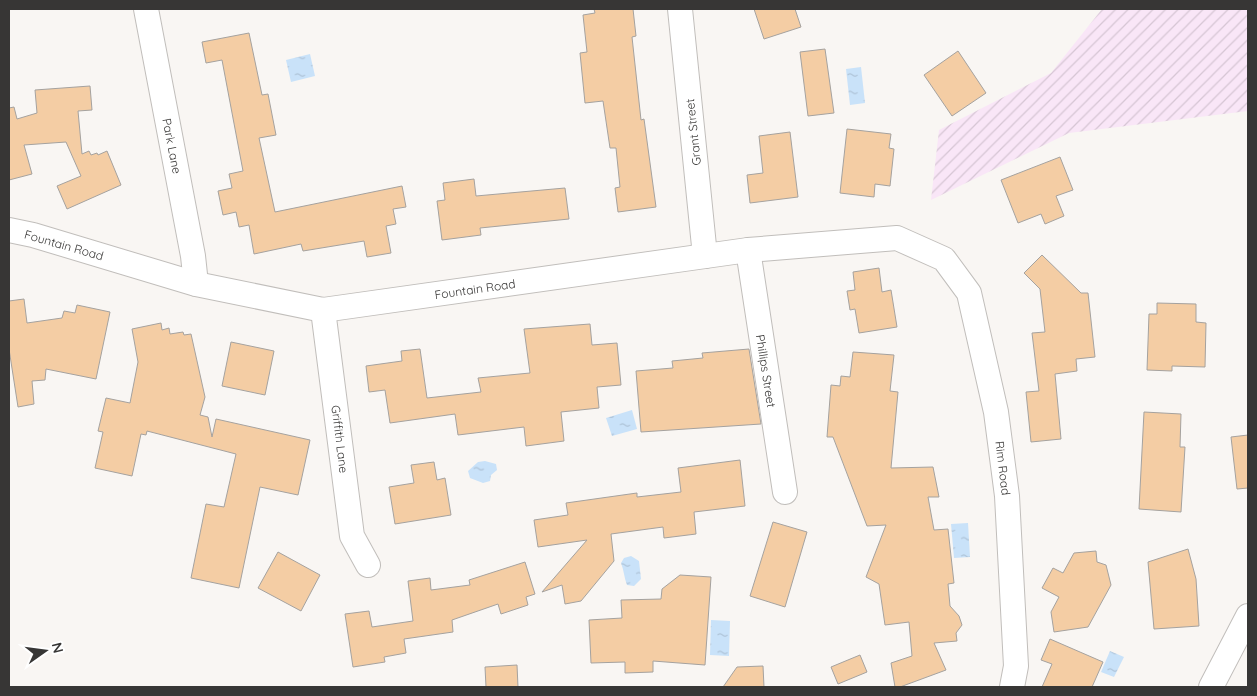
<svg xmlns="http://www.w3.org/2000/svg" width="1257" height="696" font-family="Quicksand,sans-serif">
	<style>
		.industrial { fill: url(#industrial-furrows) }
		.water { fill: url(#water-ripples) }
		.building { fill: #f4cda4; stroke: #a5a29f }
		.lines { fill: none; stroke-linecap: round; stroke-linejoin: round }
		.street-casing { stroke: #c1bebb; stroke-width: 26 }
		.street { stroke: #fff; stroke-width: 24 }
		.labels { text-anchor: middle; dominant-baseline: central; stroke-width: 5; stroke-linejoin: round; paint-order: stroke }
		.street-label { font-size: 12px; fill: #373635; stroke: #fff }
	</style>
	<defs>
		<pattern id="industrial-furrows" width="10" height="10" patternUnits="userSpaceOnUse" patternTransform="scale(1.25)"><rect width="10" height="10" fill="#f9e6f7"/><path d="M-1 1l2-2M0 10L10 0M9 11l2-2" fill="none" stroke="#d6c6d4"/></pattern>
		<pattern id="water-ripples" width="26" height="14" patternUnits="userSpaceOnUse" patternTransform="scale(1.25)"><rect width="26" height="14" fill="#c9e2f9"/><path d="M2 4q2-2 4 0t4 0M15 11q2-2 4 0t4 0" fill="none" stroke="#adc2d6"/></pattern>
	</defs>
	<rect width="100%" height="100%" fill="#f9f6f3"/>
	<polygon class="industrial" points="1102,9 1248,9 1248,111 1069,133 931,200 939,130 1051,73"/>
	<g class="water">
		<polygon points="310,54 315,76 291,82 286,60"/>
		<polygon points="861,67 865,103 850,105 846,69"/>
		<polygon points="632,410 637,429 612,436 606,418"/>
		<polygon points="485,461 496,464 497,470 491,475 490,481 483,483 470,478 468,471 478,462"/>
		<polygon points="968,523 970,557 954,558 951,524"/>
		<path d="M631 556 639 561 641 579 634 586 627 585C624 578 624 570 621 563L624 558Z"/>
		<polygon points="711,620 730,621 729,656 710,655"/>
		<polygon points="1110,651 1124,657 1114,677 1101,672"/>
	</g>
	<g class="building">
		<polygon points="594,9 633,9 636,36 632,37 641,120 644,119 656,207 618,212 615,188 620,187 616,148 610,148 603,101 585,103 580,53 587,52 583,15 595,13"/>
		<polygon points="754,9 795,9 801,27 764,39"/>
		<polygon points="249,33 262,95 268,94 276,135 259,138 275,212 402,186 406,207 393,209 396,224 386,226 391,253 367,257 364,241 303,251 301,244 254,254 249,225 239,227 236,212 223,215 218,191 232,188 229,174 243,171 222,60 206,63 202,42"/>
		<polygon points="825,49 834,113 808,116 800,52"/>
		<polygon points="958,51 986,93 952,116 924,75"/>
		<polygon points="90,86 92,110 78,111 82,154 89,151 91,155 97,153 98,155 107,151 121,185 67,209 57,186 81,176 66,142 24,145 32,174 9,180 9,108 14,107 17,119 37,113 35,90"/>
		<polygon points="847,129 891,134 889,148 894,149 890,186 875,184 874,197 840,193"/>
		<polygon points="790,132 798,197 750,203 747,175 763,173 759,136"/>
		<polygon points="1060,157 1073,190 1056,196 1064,216 1045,224 1041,214 1018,223 1001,180"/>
		<polygon points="474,179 476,196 565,188 569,219 480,228 481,235 442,240 437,201 445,200 443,183"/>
		<polygon points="1042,255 1081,293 1088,293 1095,357 1076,359 1077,371 1055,374 1061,439 1031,442 1026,392 1039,391 1032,333 1045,332 1040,289 1024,273"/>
		<polygon points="879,268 882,292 891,290 897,327 859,333 855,309 850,310 847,291 855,290 853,272"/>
		<polygon points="24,299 27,323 62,318 64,311 75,313 77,305 110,312 96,379 46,369 45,380 32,381 34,404 18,407 9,349 9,301"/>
		<polygon points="1157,303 1196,304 1196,322 1206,323 1205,367 1172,366 1172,371 1147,370 1149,314 1157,314"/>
		<polygon points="161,323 162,330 169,328 170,334 183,332 184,335 191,334 205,397 200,415 208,417 212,437 216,419 310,440 298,495 260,487 239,588 191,578 206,504 224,507 236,454 147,431 146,435 141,434 132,476 95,468 103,432 98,431 106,398 130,403 138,362 132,329"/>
		<polygon points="590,324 592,345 617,343 621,385 597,387 599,408 561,412 564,441 526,446 524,427 458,435 455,414 390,423 385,390 369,392 366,366 402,361 401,351 420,349 427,398 481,392 478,378 530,373 524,329"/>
		<polygon points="231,342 274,351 265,395 222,386"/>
		<polygon points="749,349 761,424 641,432 636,371 673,368 672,361 703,358 702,353"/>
		<polygon points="853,352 894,355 890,391 898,392 891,468 933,467 939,497 928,497 934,530 948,529 954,583 948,584 950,606 959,616 962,625 956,633 957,641 934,643 946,670 900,687 895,687 891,663 912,656 909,622 885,625 879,584 866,577 886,525 867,526 833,437 827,437 831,385 840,386 841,376 850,377"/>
		<polygon points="1144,412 1181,414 1180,447 1185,447 1181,512 1139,509"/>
		<polygon points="1248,435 1248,488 1237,489 1231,437"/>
		<polygon points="740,460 745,506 694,512 696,534 664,538 663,527 611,534 614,561 581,601 565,604 562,585 542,592 587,540 538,547 534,520 568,515 566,503 637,493 637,497 681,492 678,468"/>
		<polygon points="434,462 437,480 445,478 451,515 395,524 389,487 414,483 411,465"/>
		<polygon points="773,522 807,532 785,607 750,596"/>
		<polygon points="1188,549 1196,579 1199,626 1154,629 1148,562"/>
		<polygon points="1096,551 1097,562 1106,565 1111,585 1088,627 1054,632 1051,612 1059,597 1042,588 1053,568 1063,573 1074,553"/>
		<polygon points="278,552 320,575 301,611 258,588"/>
		<polygon points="525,562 535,594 526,597 528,605 501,614 498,604 452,620 453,632 404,639 406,653 384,657 385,662 353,667 345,614 369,611 372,627 413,621 408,581 430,578 431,590 470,585 469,580"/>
		<polygon points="680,575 711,577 705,665 653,661 653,672 625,673 625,662 591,663 589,620 622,618 621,600 661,599 662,589"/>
		<polygon points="1050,639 1103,662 1092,687 1042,687 1052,664 1041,660"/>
		<polygon points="860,655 867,672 838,684 831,667"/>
		<polygon points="517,665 518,687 486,687 485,667"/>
		<polygon points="763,666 764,687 723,687 737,667"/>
	</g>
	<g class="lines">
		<g class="street-casing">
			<g id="street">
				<polyline points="146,9 193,256 196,284"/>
				<polyline points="680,9 705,256"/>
				<polyline points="9,230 33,235 196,284 323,310 748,250 897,238 944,259 969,293 996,412 1007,496 1016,666 1012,687"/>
				<polyline points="748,250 785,492"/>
				<polyline points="323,310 352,536 368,565"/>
				<polyline points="1211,687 1248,616"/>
			</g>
		</g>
		<use href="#street" class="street"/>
	</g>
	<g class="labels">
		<g class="street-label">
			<text transform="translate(693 132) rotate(-96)">Grant Street</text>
			<text transform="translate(172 146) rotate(79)">Park Lane</text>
			<text transform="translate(64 245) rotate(16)">Fountain Road</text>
			<text transform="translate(475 289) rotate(-8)">Fountain Road</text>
			<text transform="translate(766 371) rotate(81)">Phillips Street</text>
			<text transform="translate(340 439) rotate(83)">Griffith Lane</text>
			<text transform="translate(1003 468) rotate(83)">Rim Road</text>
		</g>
	</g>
	<rect width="1257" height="696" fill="none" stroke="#373635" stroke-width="20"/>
	<g transform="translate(45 651) rotate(76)" stroke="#ffffff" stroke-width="4" paint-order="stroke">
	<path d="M0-4L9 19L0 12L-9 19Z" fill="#373635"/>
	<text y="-8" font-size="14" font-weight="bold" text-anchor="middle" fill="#373635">N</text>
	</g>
</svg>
